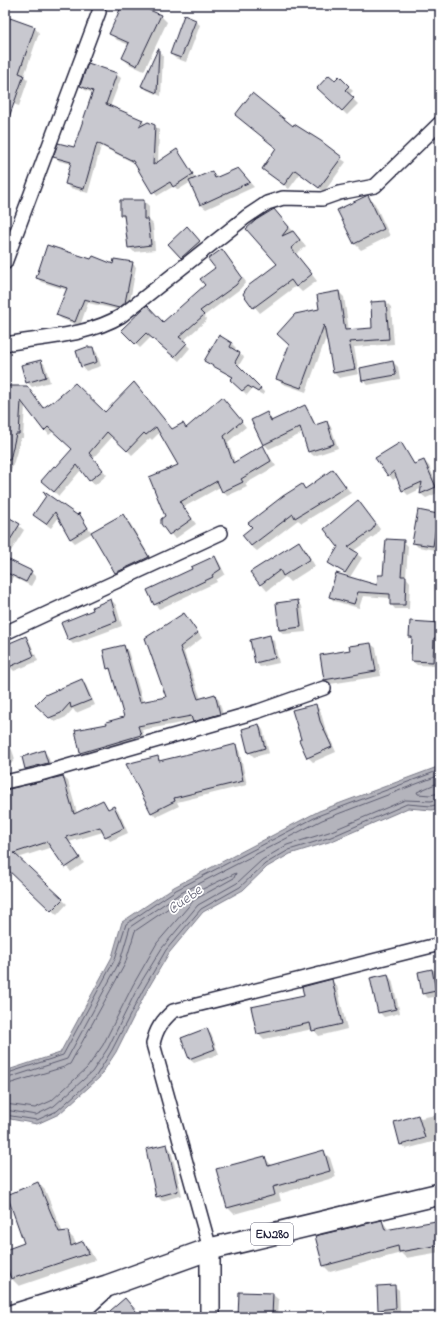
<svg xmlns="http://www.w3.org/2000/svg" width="445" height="1322" font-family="'Indie Flower',sans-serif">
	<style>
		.water { fill: #b4b4bc; stroke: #7a7a88 }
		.shadow { fill: #0003 }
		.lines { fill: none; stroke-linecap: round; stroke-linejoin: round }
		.shore { stroke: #5c5c6f; stroke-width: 1 }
		.building { fill: #c8c8cf; stroke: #22223b }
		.street-casing { stroke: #22223b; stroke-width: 16 }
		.secondary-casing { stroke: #22223b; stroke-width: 22 }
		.primary-casing { stroke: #22223b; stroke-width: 24 }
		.street { stroke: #fff; stroke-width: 13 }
		.secondary { stroke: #fff; stroke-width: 19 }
		.primary { stroke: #fff; stroke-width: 21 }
		.labels { text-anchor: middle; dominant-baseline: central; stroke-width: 3.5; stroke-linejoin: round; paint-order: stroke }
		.shield { fill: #fff; stroke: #646476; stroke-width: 1 }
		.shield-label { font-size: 13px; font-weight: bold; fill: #22223b }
		.water-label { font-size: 15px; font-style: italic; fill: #5c5c6f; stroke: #fff }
	</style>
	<rect width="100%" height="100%" fill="#fff"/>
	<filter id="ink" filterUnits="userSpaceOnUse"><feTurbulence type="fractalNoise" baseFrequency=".025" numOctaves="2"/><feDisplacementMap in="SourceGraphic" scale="8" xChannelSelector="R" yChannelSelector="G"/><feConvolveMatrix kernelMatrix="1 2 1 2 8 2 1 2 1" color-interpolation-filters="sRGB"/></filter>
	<g filter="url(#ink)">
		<polygon class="water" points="440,766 440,808 432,810 408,808 332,841 290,854 267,867 243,890 203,912 169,953 146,992 116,1052 99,1078 59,1114 37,1124 5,1118 5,1071 60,1053 112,957 122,922 174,887 319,811"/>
		<g class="shadow">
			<polygon points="51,5 63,5 63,8"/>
			<polygon points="123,5 136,5 161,16 167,22 144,71 129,64 123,58 129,45 117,40 111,34"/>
			<polygon points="11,20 35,28 39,33 24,76 28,80 19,106 5,101 5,28 8,29"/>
			<polygon points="195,21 200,25 186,62 175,58 171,54"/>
			<polygon points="158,50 163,55 161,96 147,90 143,86"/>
			<polygon points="116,74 121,78 110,107 142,121 146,124 155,126 159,130 158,163 177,150 196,179 212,172 217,178 242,174 254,187 206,209 201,205 191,182 178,190 174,186 157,196 136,164 101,146 88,193 70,188 66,184 72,164 59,161 55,156 74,148 93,93 85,90 81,86"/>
			<polygon points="339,77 353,91 349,95 358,104 347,115 319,88 335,82"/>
			<polygon points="293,128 346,162 324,192 300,174 289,189 263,168"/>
			<polygon points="368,197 375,204 390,236 361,250 354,243"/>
			<polygon points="144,201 149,206 149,220 153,224 155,250 134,252 129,247 126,220 121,215"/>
			<polygon points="280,216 306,246 296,254 317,281 302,292 296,286 260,313 244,294 278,264"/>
			<polygon points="187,228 204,246 186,262 169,244"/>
			<polygon points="222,250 246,282 240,289 204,316 207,320 183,341 190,348 179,361 151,337 140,348 122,330 163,323 206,285 216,268"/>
			<polygon points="92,261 114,265 132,263 136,267 129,307 124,311 88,303 80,326 62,319 57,315 67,290 41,282 37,277"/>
			<polygon points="339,292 344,297 349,331 373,329 386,302 391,307 394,344 354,347 359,374 339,378 334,373 327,335 306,392 283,384 277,379 320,310"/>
			<polygon points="219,336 232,344 236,348 234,350 244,357 238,367 265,393 263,395 252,389 247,395 232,380 233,378 205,360"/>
			<polygon points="92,348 97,353 101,366 86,371 82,366"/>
			<polygon points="41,361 45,365 50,382 32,387 27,382"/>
			<polygon points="393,362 398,367 400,379 368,385 363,380"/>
			<polygon points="5,387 26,387 44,408 105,413 172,430 182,424 187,428 227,403 246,427 228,442 235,463 262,446 276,466 245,484 247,487 227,496 220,487 184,507 196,524 175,539 162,524 167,516 180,465 160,432 152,440 150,438 132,455 113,436 93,458 107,475 95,485 81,470 59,496 47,486 56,469 73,449 54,431 49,435 25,405 23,438 21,438 5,491"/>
			<polygon points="305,406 309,411 316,426 327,422 331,427 338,448 314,456 309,452 303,433 269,449 264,444 267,414 273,421"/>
			<polygon points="400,444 415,465 424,461 429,466 440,492 426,498 421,494 422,488 408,495 403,490 397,477 393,480 389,475"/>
			<polygon points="333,470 351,493 302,523 298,520 257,551 251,546 253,528 302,486 306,490"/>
			<polygon points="47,496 77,516 79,515 92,533 75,543 70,538 59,517 51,528 39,519"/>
			<polygon points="358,501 380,529 376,535 353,551 362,558 350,577 330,563 339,547"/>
			<polygon points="5,506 9,510 6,516 24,530 6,559 31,572 36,577 31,586 13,577 5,594"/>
			<polygon points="418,512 438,515 440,517 437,550 418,547 413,542"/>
			<polygon points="123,515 128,520 153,562 120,577 116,573 106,554"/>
			<polygon points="403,541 408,546 406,577 410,582 409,609 395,609 391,604 391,598 363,596 359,608 334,601 330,597 378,586"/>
			<polygon points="299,543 305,549 315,566 290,582 285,577 267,591 251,572"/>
			<polygon points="214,557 219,562 225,574 216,580 217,582 159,609 155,604 193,570"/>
			<polygon points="111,600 116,605 122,626 73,644 69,640 95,611"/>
			<polygon points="298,601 302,606 306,632 284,634 279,630"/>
			<polygon points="184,614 202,638 184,652 201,699 214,695 219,700 224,718 198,726 193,721 142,730 145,740 85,758 81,753 76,731 108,725 125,717 113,673 108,668 124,646 128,651 143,702 168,698"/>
			<polygon points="440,624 438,666 417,665 412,661 413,639 410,637"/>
			<polygon points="25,637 30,642 38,661 14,671 10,667 5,655 5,646"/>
			<polygon points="270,637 274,641 279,663 260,667 256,662"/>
			<polygon points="371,644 376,648 381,676 330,684 325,680 351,651"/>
			<polygon points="81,681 86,685 95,705 76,713 73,709 66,717 55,722 41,710"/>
			<polygon points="315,705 320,710 325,727 336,752 313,762 308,757"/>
			<polygon points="259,725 263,730 269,753 254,757 249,752"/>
			<polygon points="5,740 7,745 12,750 15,759 11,764 5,766"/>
			<polygon points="235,745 239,749 247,785 177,802 179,806 156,817 152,813 128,765 158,757 161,761 205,751 207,753"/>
			<polygon points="43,751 48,756 52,768 31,773 26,769"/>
			<polygon points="63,777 68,781 77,813 103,801 109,809 114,807 119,812 128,833 110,841 103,832 69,842 84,863 71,872 52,847 18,858 67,904 57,915 5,867 5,791"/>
			<polygon points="440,969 440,996 428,998 423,993 419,973"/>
			<polygon points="387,975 392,980 400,1013 384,1017 379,1012"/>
			<polygon points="332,981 337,986 347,1029 319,1036 313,1029 264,1039 258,1033 305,996"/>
			<polygon points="440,1027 440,1047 435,1028"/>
			<polygon points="207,1030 211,1034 219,1054 194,1063 189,1059"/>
			<polygon points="440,1114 440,1140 406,1149 401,1145 418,1116 421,1118"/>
			<polygon points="166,1145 171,1150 182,1195 162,1201 157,1196"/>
			<polygon points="324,1152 330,1158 336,1177 279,1194 281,1201 234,1214 228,1208 218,1170 264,1157 272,1166"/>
			<polygon points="38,1183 45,1190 63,1233 67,1232 74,1239 76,1245 82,1242 89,1249 95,1260 19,1286 12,1279 5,1259 5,1251 25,1243"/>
			<polygon points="382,1221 389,1230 436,1222 440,1226 440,1252 406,1258 401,1253 330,1272 324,1266"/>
			<polygon points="394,1286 399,1290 400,1313 384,1314 379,1309"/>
			<polygon points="272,1294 279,1300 278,1317 239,1317"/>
		</g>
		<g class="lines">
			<g class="shore">
				<polyline points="440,782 417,792 418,794 430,795 440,793"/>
				<polyline points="5,1074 63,1055 115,959 126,924 176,890 320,815 440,770"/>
				<polyline points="5,1079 67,1059 120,961 130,927 179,894 322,820 440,775"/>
				<polyline points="5,1085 64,1067 70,1064 125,964 135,931 182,899 236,873 234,878 194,900 157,943 133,985 103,1045 87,1068 51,1101 35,1108 5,1104"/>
				<polyline points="5,1110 36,1115 54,1106 92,1072 108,1048 138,987 162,948 198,905 237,883 262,860 287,845 329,832 405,800 431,801 440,799"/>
				<polyline points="5,1115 37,1120 57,1111 96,1076 112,1050 143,990 166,950 201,909 240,887 265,864 289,850 331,837 407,804 431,806 440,804"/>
			</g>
		</g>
		<g class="building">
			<polygon points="122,5 138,5 161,15 137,66 122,58 129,43 109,34"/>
			<polygon points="184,15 196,20 181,58 170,54"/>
			<polygon points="10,18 35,27 19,73 24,75 7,123 5,123 5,34"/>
			<polygon points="158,49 159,49 157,93 141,86"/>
			<polygon points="88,63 117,73 106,104 143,120 139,127 148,122 155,125 153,165 177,149 193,174 173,187 170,182 152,193 133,161 97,143 84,189 65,184 71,162 53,157 58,143 74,147 93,91 80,86"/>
			<polygon points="329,75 335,80 339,76 349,86 345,90 354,98 342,111 317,88"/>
			<polygon points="252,93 293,126 294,124 321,141 342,157 319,188 295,170 284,185 262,169 276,148 235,115"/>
			<polygon points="238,168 250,182 200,205 189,181 212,171 215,178"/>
			<polygon points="368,195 384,229 354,244 337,210"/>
			<polygon points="120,200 144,200 144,219 148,219 151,245 128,248 124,215 120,215"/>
			<polygon points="274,209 289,227 282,236 293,231 300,240 291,248 312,274 296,287 291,280 253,308 243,294 248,286 277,264 246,229 256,220"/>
			<polygon points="187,226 200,241 181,258 168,244"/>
			<polygon points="47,245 91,259 93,256 113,264 114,259 133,262 125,303 119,308 84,299 75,322 56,315 67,288 36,278"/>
			<polygon points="222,249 242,277 236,285 200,311 204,315 179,337 187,343 174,357 146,333 135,344 121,330 147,305 163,322 205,285 200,279 215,268 208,259"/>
			<polygon points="339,291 345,330 372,328 371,302 386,301 389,339 349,342 355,369 333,373 324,325 301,388 276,379 289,345 277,334 295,314 319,309 317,295"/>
			<polygon points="219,335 232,343 230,347 240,353 235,362 261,388 258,392 248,386 242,391 230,380 233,377 204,361"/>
			<polygon points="87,347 93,347 97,362 81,367 76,351"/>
			<polygon points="41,360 46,377 26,383 21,365"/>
			<polygon points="393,361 396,375 362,381 360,368"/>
			<polygon points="134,382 172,429 183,423 186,428 222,397 242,421 224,436 233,463 263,445 271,461 241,479 243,482 222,492 217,481 180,502 192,519 169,535 161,524 161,519 165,516 149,477 178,465 156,427 146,435 144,433 127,451 107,432 89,453 103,470 89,481 77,465 54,492 41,481 54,466 56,467 72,449 48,427 44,431 21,401 19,434 16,434 10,460 5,460 5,386 27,386 43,408 53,401 53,402 75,383 105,412"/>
			<polygon points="305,405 315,425 327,421 334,444 308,452 300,427 263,445 251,420 267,412 271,421"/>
			<polygon points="401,442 414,464 424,460 436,487 420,494 422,482 402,491 394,471 388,476 375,458"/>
			<polygon points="333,469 346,487 295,518 293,514 251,546 242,535 252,527 248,523 283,496 302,484 305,489"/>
			<polygon points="43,491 77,515 79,513 88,528 70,539 55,512 46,524 33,515 46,496"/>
			<polygon points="358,500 376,524 372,530 348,547 358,553 345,573 328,563 338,547 324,529"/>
			<polygon points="418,510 438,514 433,546 412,543"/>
			<polygon points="123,514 149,557 115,573 91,532"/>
			<polygon points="5,515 20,524 5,548"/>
			<polygon points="386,539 404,540 401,576 406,576 405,605 390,605 390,594 358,592 354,604 329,597 336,573 377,585 378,575 383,575"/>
			<polygon points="299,541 310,559 283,576 280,570 260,585 250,572"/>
			<polygon points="215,556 221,569 212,575 213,577 154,605 147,590 192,569 191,567"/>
			<polygon points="5,558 32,571 26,582 5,572"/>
			<polygon points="111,599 117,621 68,640 61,623 93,610 92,607"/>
			<polygon points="298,600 301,627 279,630 276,603"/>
			<polygon points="184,613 198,633 180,647 198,699 215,694 220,714 193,722 191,716 138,726 141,735 80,753 75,730 107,724 106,722 124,717 110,668 107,669 103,650 124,645 140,702 166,697 145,638"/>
			<polygon points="410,621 440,623 440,639 434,638 433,662 411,661 412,637 409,637"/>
			<polygon points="270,635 275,658 255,663 250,640"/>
			<polygon points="26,636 34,656 9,667 5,658 5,645"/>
			<polygon points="371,643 376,671 324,680 320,655 350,650 349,646"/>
			<polygon points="82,679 91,700 71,708 70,703 61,713 49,718 35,705 45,695"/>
			<polygon points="316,704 320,721 332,747 307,758 299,740 301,739 292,710"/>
			<polygon points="259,724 265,748 248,753 242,729"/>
			<polygon points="236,744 243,781 174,798 175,801 151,813 126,764 158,756 159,761 205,750 206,752"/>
			<polygon points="44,750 48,763 25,769 22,757"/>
			<polygon points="63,776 74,814 103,800 108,809 114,806 124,828 105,837 100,827 66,837 80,858 65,868 47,842 14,853 63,899 51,911 5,867 5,844 8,847 5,837 5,790"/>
			<polygon points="432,969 436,991 422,994 418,972"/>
			<polygon points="388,974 396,1009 378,1013 370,978"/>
			<polygon points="332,979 342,1024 312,1031 310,1023 257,1034 251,1007 304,996 302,987"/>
			<polygon points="207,1028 215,1049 189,1059 181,1038"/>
			<polygon points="418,1115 425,1138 400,1145 394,1122"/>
			<polygon points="167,1144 178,1191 156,1197 146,1149"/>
			<polygon points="324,1150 330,1171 273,1187 275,1195 227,1208 216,1169 265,1156 268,1166"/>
			<polygon points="38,1182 59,1232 68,1231 71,1246 83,1241 89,1253 11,1279 5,1262 5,1250 24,1243 7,1195"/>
			<polygon points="382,1220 385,1230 436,1221 440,1245 399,1252 398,1246 323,1266 315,1236"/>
			<polygon points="395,1285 396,1308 378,1310 377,1286"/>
			<polygon points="239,1292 273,1293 272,1317 238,1317"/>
			<polygon points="125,1298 141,1317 103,1317"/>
		</g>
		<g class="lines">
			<g class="street-casing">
				<g id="street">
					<polyline points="5,263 99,12"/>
					<path d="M5 344C44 337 87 336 121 316L246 217 267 203 283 198 322 199 339 193 375 186 440 123"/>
					<polyline points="5,633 221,533"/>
					<polyline points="5,782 40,774 259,711 324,688"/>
					<path d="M210 1249 153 1044C156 1029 162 1021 173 1011L440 944"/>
				</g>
			</g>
			<g class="secondary-casing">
				<polyline id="secondary" points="210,1249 210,1317"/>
			</g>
			<g class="primary-casing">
				<g id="primary">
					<polyline points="7,1317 107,1286 210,1249 440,1194"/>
					<polyline points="72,1317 102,1290"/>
				</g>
			</g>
			<use href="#street" class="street"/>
			<use href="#secondary" class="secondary"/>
			<use href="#primary" class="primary"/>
		</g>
	</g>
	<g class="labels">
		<rect class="shield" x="251" y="1223" width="42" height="22" rx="3"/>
		<g class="shield-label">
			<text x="272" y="1234">EN280</text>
		</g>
		<g class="water-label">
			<text transform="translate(185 900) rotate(-36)">Cuebe</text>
		</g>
	</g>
	<rect width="445" height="1322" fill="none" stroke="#fff" stroke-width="20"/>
	<rect x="10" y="10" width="425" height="1302" fill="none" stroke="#22223b" stroke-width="1.5" filter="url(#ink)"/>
</svg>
